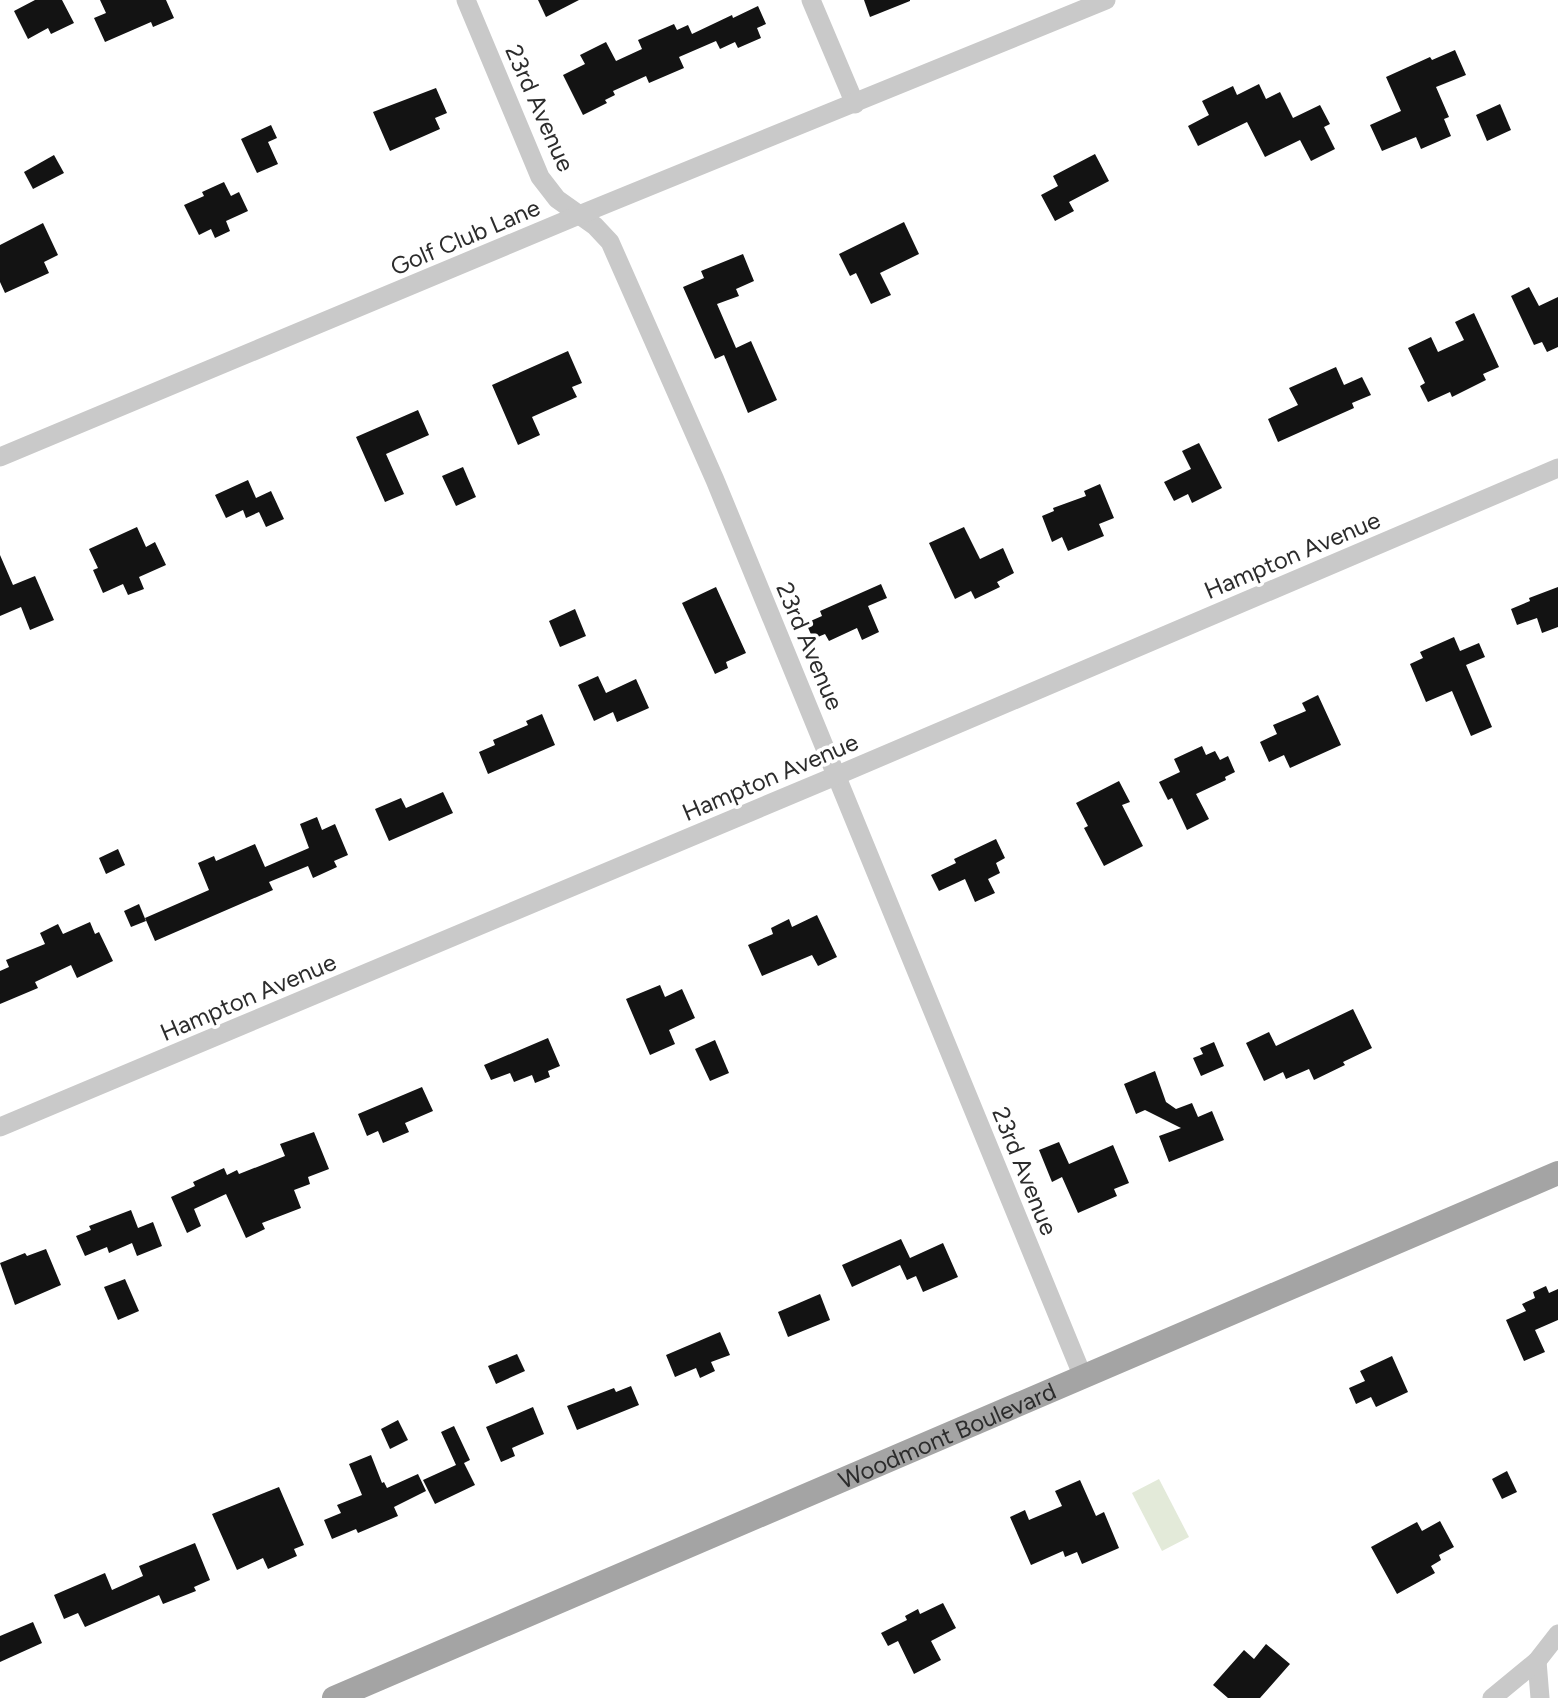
<svg xmlns="http://www.w3.org/2000/svg" width="1558" height="1698" font-family="Figtree,sans-serif">
	<style>
		.green { fill: #e3ead9 }
		.building { fill: #131313 }
		.lines { fill: none; stroke-linecap: round; stroke-linejoin: round }
		.minor { stroke: #c9c9c9; stroke-width: 19 }
		.major { stroke: #a4a4a4; stroke-width: 24 }
		.labels { text-anchor: middle; dominant-baseline: central; stroke-width: 7; stroke-linejoin: round; paint-order: stroke }
		.street-label { font-size: 24px; fill: #2c2c2c; stroke: #fff }
	</style>
	<rect width="100%" height="100%" fill="#fff"/>
	<polygon class="green" points="1159,1479 1189,1537 1162,1551 1132,1493"/>
	<g class="building">
		<polygon points="35,0 62,0 74,23 51,34 48,28 28,39 14,11"/>
		<polygon points="100,0 166,0 174,18 153,27 151,22 105,42 94,18 106,13"/>
		<polygon points="538,0 579,0 546,17"/>
		<polygon points="864,0 910,0 910,1 870,17"/>
		<polygon points="758,6 766,24 757,28 761,38 738,48 735,42 720,49 716,41 679,57 684,68 649,83 646,76 613,91 615,95 605,100 607,103 583,115 563,75 585,64 580,55 606,42 616,61 642,49 638,40 674,24 677,30 688,25 692,34 732,15 733,18"/>
		<polygon points="1455,50 1466,75 1436,87 1449,117 1444,119 1451,136 1421,149 1416,137 1382,151 1370,125 1401,111 1386,77 1430,57 1432,60"/>
		<polygon points="1259,84 1266,99 1280,92 1293,118 1320,105 1330,124 1324,127 1335,149 1311,161 1300,140 1265,157 1247,122 1198,146 1188,126 1209,115 1202,101 1233,86 1237,95"/>
		<polygon points="436,88 447,113 435,118 440,129 390,151 373,112"/>
		<polygon points="1500,104 1511,130 1487,141 1476,115"/>
		<polygon points="271,125 277,138 268,142 278,164 257,173 241,139"/>
		<polygon points="1095,154 1109,181 1069,202 1074,211 1055,221 1041,195 1058,186 1053,176"/>
		<polygon points="54,155 64,173 33,189 24,172"/>
		<polygon points="224,182 231,196 239,192 248,211 226,221 230,231 215,238 211,229 199,235 184,205 204,196 202,192"/>
		<polygon points="904,222 919,254 880,273 891,295 871,304 856,273 850,276 839,254"/>
		<polygon points="43,223 58,255 44,262 49,273 5,293 0,282 0,245"/>
		<polygon points="743,254 754,281 736,289 739,296 717,304 736,348 751,341 777,400 748,413 724,355 715,359 683,287 704,278 701,271"/>
		<polygon points="1529,287 1539,306 1558,297 1558,347 1547,352 1542,342 1534,345 1511,296"/>
		<polygon points="1474,313 1499,367 1483,374 1486,380 1452,397 1450,392 1428,402 1420,386 1425,383 1408,348 1431,337 1438,352 1464,340 1455,322"/>
		<polygon points="568,351 582,383 572,387 577,397 532,417 540,435 518,445 492,385"/>
		<polygon points="1336,367 1344,385 1362,377 1371,395 1352,403 1354,408 1278,442 1268,419 1298,405 1289,388"/>
		<polygon points="418,410 429,435 386,454 404,494 385,502 356,437"/>
		<polygon points="1199,443 1222,488 1192,503 1188,494 1174,501 1164,482 1191,469 1182,451"/>
		<polygon points="463,467 476,497 456,506 442,476"/>
		<polygon points="248,480 256,498 271,491 284,519 266,527 259,512 246,518 243,510 226,518 215,495"/>
		<polygon points="1100,484 1114,518 1099,524 1104,536 1068,551 1062,537 1052,542 1042,516 1054,511 1053,508 1086,496 1084,491"/>
		<polygon points="137,527 146,547 155,542 166,565 139,577 144,589 128,595 123,584 103,593 93,570 98,568 89,549"/>
		<polygon points="964,527 980,559 1003,548 1014,573 997,582 1000,587 975,599 971,591 955,599 929,543"/>
		<polygon points="0,555 13,585 35,576 54,620 30,630 21,607 0,616"/>
		<polygon points="881,584 887,598 868,606 879,632 862,640 857,628 829,641 825,634 813,639 806,623 822,616 820,611"/>
		<polygon points="716,587 746,653 726,662 728,668 715,674 682,603"/>
		<polygon points="1558,587 1558,627 1542,633 1537,618 1517,625 1511,609 1530,601 1529,598"/>
		<polygon points="575,609 586,636 560,647 549,621"/>
		<polygon points="1454,637 1460,651 1479,643 1485,657 1466,665 1492,727 1471,736 1452,691 1426,702 1410,664 1423,658 1420,652"/>
		<polygon points="598,676 606,693 636,679 649,708 617,722 613,712 594,721 578,685"/>
		<polygon points="1318,695 1341,745 1290,768 1284,755 1269,762 1260,742 1277,734 1273,725 1306,711 1302,703"/>
		<polygon points="542,714 555,745 488,774 479,752 495,745 493,740 528,725 526,721"/>
		<polygon points="1202,746 1206,755 1215,751 1220,760 1228,756 1235,772 1225,777 1226,780 1196,794 1209,819 1187,830 1172,798 1168,800 1159,782 1180,772 1174,759"/>
		<polygon points="1119,781 1130,802 1122,805 1143,846 1104,866 1084,828 1088,826 1076,803"/>
		<polygon points="443,792 453,813 389,841 375,809 401,798 406,808"/>
		<polygon points="317,817 322,830 335,824 348,855 334,861 337,867 313,878 308,866 269,882 273,890 155,941 145,918 209,890 198,863 214,856 216,861 255,844 265,867 309,848 300,824"/>
		<polygon points="996,839 1005,858 996,863 1000,873 988,879 995,893 975,902 965,879 939,891 931,875 956,863 954,859"/>
		<polygon points="118,849 125,865 106,874 99,858"/>
		<polygon points="139,904 146,921 131,927 124,911"/>
		<polygon points="817,915 837,957 818,966 812,955 762,976 748,945 773,934 771,928 789,919 792,927"/>
		<polygon points="90,922 95,934 99,932 113,961 77,978 71,965 35,982 38,988 0,1004 0,971 9,967 6,960 45,944 40,933 58,924 63,934"/>
		<polygon points="660,985 665,997 682,989 695,1018 669,1030 675,1044 650,1055 626,999"/>
		<polygon points="1353,1009 1372,1048 1343,1062 1345,1065 1314,1080 1309,1069 1286,1079 1283,1072 1264,1081 1246,1043 1269,1032 1276,1046"/>
		<polygon points="548,1038 560,1066 548,1071 550,1077 535,1083 532,1075 514,1082 510,1073 491,1080 484,1065"/>
		<polygon points="715,1040 729,1073 710,1081 695,1049"/>
		<polygon points="1214,1042 1224,1066 1201,1076 1193,1058 1203,1054 1200,1048"/>
		<polygon points="1155,1071 1166,1102 1176,1109 1192,1103 1198,1117 1212,1111 1224,1140 1169,1162 1159,1136 1181,1128 1145,1110 1136,1114 1124,1084"/>
		<polygon points="422,1087 433,1111 405,1123 409,1132 383,1143 378,1131 367,1136 358,1114"/>
		<polygon points="314,1132 329,1169 308,1177 310,1184 294,1190 301,1208 262,1223 265,1229 246,1238 226,1194 194,1209 201,1226 187,1233 171,1197 195,1186 193,1182 224,1168 227,1175 237,1170 239,1174 285,1156 280,1144"/>
		<polygon points="1059,1142 1069,1164 1113,1145 1129,1183 1114,1189 1117,1196 1078,1213 1062,1177 1052,1182 1039,1150"/>
		<polygon points="131,1210 138,1228 153,1222 162,1246 137,1256 132,1243 109,1253 107,1247 85,1256 76,1236 91,1230 89,1226"/>
		<polygon points="901,1239 910,1258 943,1243 958,1277 923,1292 916,1276 907,1280 900,1265 852,1287 842,1265"/>
		<polygon points="46,1249 61,1285 15,1305 0,1263 25,1253 27,1256"/>
		<polygon points="125,1279 139,1311 118,1320 104,1287"/>
		<polygon points="1546,1286 1549,1293 1558,1289 1558,1320 1535,1330 1545,1352 1524,1361 1506,1320 1526,1311 1522,1304 1535,1298 1533,1292"/>
		<polygon points="820,1294 830,1320 788,1337 778,1312"/>
		<polygon points="720,1332 730,1355 711,1362 715,1371 700,1378 696,1368 675,1377 666,1355"/>
		<polygon points="517,1354 525,1371 496,1384 488,1366"/>
		<polygon points="1392,1356 1408,1392 1376,1407 1371,1397 1356,1404 1349,1388 1365,1381 1360,1371"/>
		<polygon points="631,1386 639,1405 577,1430 567,1406 614,1388 616,1392"/>
		<polygon points="533,1407 544,1434 512,1448 515,1456 501,1462 486,1427"/>
		<polygon points="398,1420 408,1440 390,1449 381,1429"/>
		<polygon points="454,1426 470,1460 464,1463 475,1485 435,1504 423,1480 456,1465 441,1432"/>
		<polygon points="371,1455 382,1483 384,1482 387,1488 418,1474 426,1491 394,1507 398,1516 358,1533 356,1529 332,1539 324,1520 341,1513 337,1505 362,1495 349,1464"/>
		<polygon points="1507,1471 1517,1492 1502,1499 1492,1479"/>
		<polygon points="1080,1480 1096,1516 1104,1512 1119,1548 1082,1564 1077,1552 1065,1557 1063,1551 1031,1565 1010,1517 1025,1510 1029,1520 1062,1506 1055,1491"/>
		<polygon points="279,1487 304,1545 294,1549 297,1556 268,1569 263,1558 237,1570 212,1514"/>
		<polygon points="1440,1521 1454,1547 1439,1555 1441,1560 1431,1566 1435,1573 1397,1594 1371,1547 1417,1522 1422,1531"/>
		<polygon points="195,1543 210,1580 194,1587 196,1591 163,1604 159,1595 85,1627 78,1613 64,1619 54,1595 105,1573 112,1590 143,1576 139,1566"/>
		<polygon points="943,1603 956,1628 931,1641 941,1660 914,1674 898,1641 888,1646 881,1633 907,1620 905,1616 918,1609 920,1614"/>
		<polygon points="33,1622 42,1643 0,1662 0,1636"/>
		<polygon points="1266,1644 1290,1664 1260,1698 1228,1698 1213,1685 1244,1650 1254,1659"/>
	</g>
	<g class="lines">
		<g class="minor">
			<polyline points="466,0 540,177 557,199 595,226 610,242 715,480 1083,1377"/>
			<polyline points="811,0 855,104"/>
			<polyline points="0,457 579,215 1106,0"/>
			<polyline points="0,1127 838,775 1558,468"/>
			<polyline points="1537,1661 1540,1698"/>
			<polyline points="1492,1698 1537,1661 1558,1634"/>
		</g>
		<path class="major" id="s1" d="M334 1698 1558 1173"/>
	</g>
	<g class="labels">
		<g class="street-label">
			<text transform="translate(540 108) rotate(66)">23rd Avenue</text>
			<text transform="translate(465 237) rotate(-23)">Golf Club Lane</text>
			<text transform="translate(1292 555) rotate(-23)">Hampton Avenue</text>
			<text transform="translate(810 646) rotate(67)">23rd Avenue</text>
			<text transform="translate(770 777) rotate(-23)">Hampton Avenue</text>
			<text transform="translate(248 997) rotate(-23)">Hampton Avenue</text>
			<text transform="translate(1025 1171) rotate(68)">23rd Avenue</text>
			<text stroke="none"><textPath href="#s1" startOffset="667">Woodmont Boulevard</textPath></text>
		</g>
	</g>
</svg>
